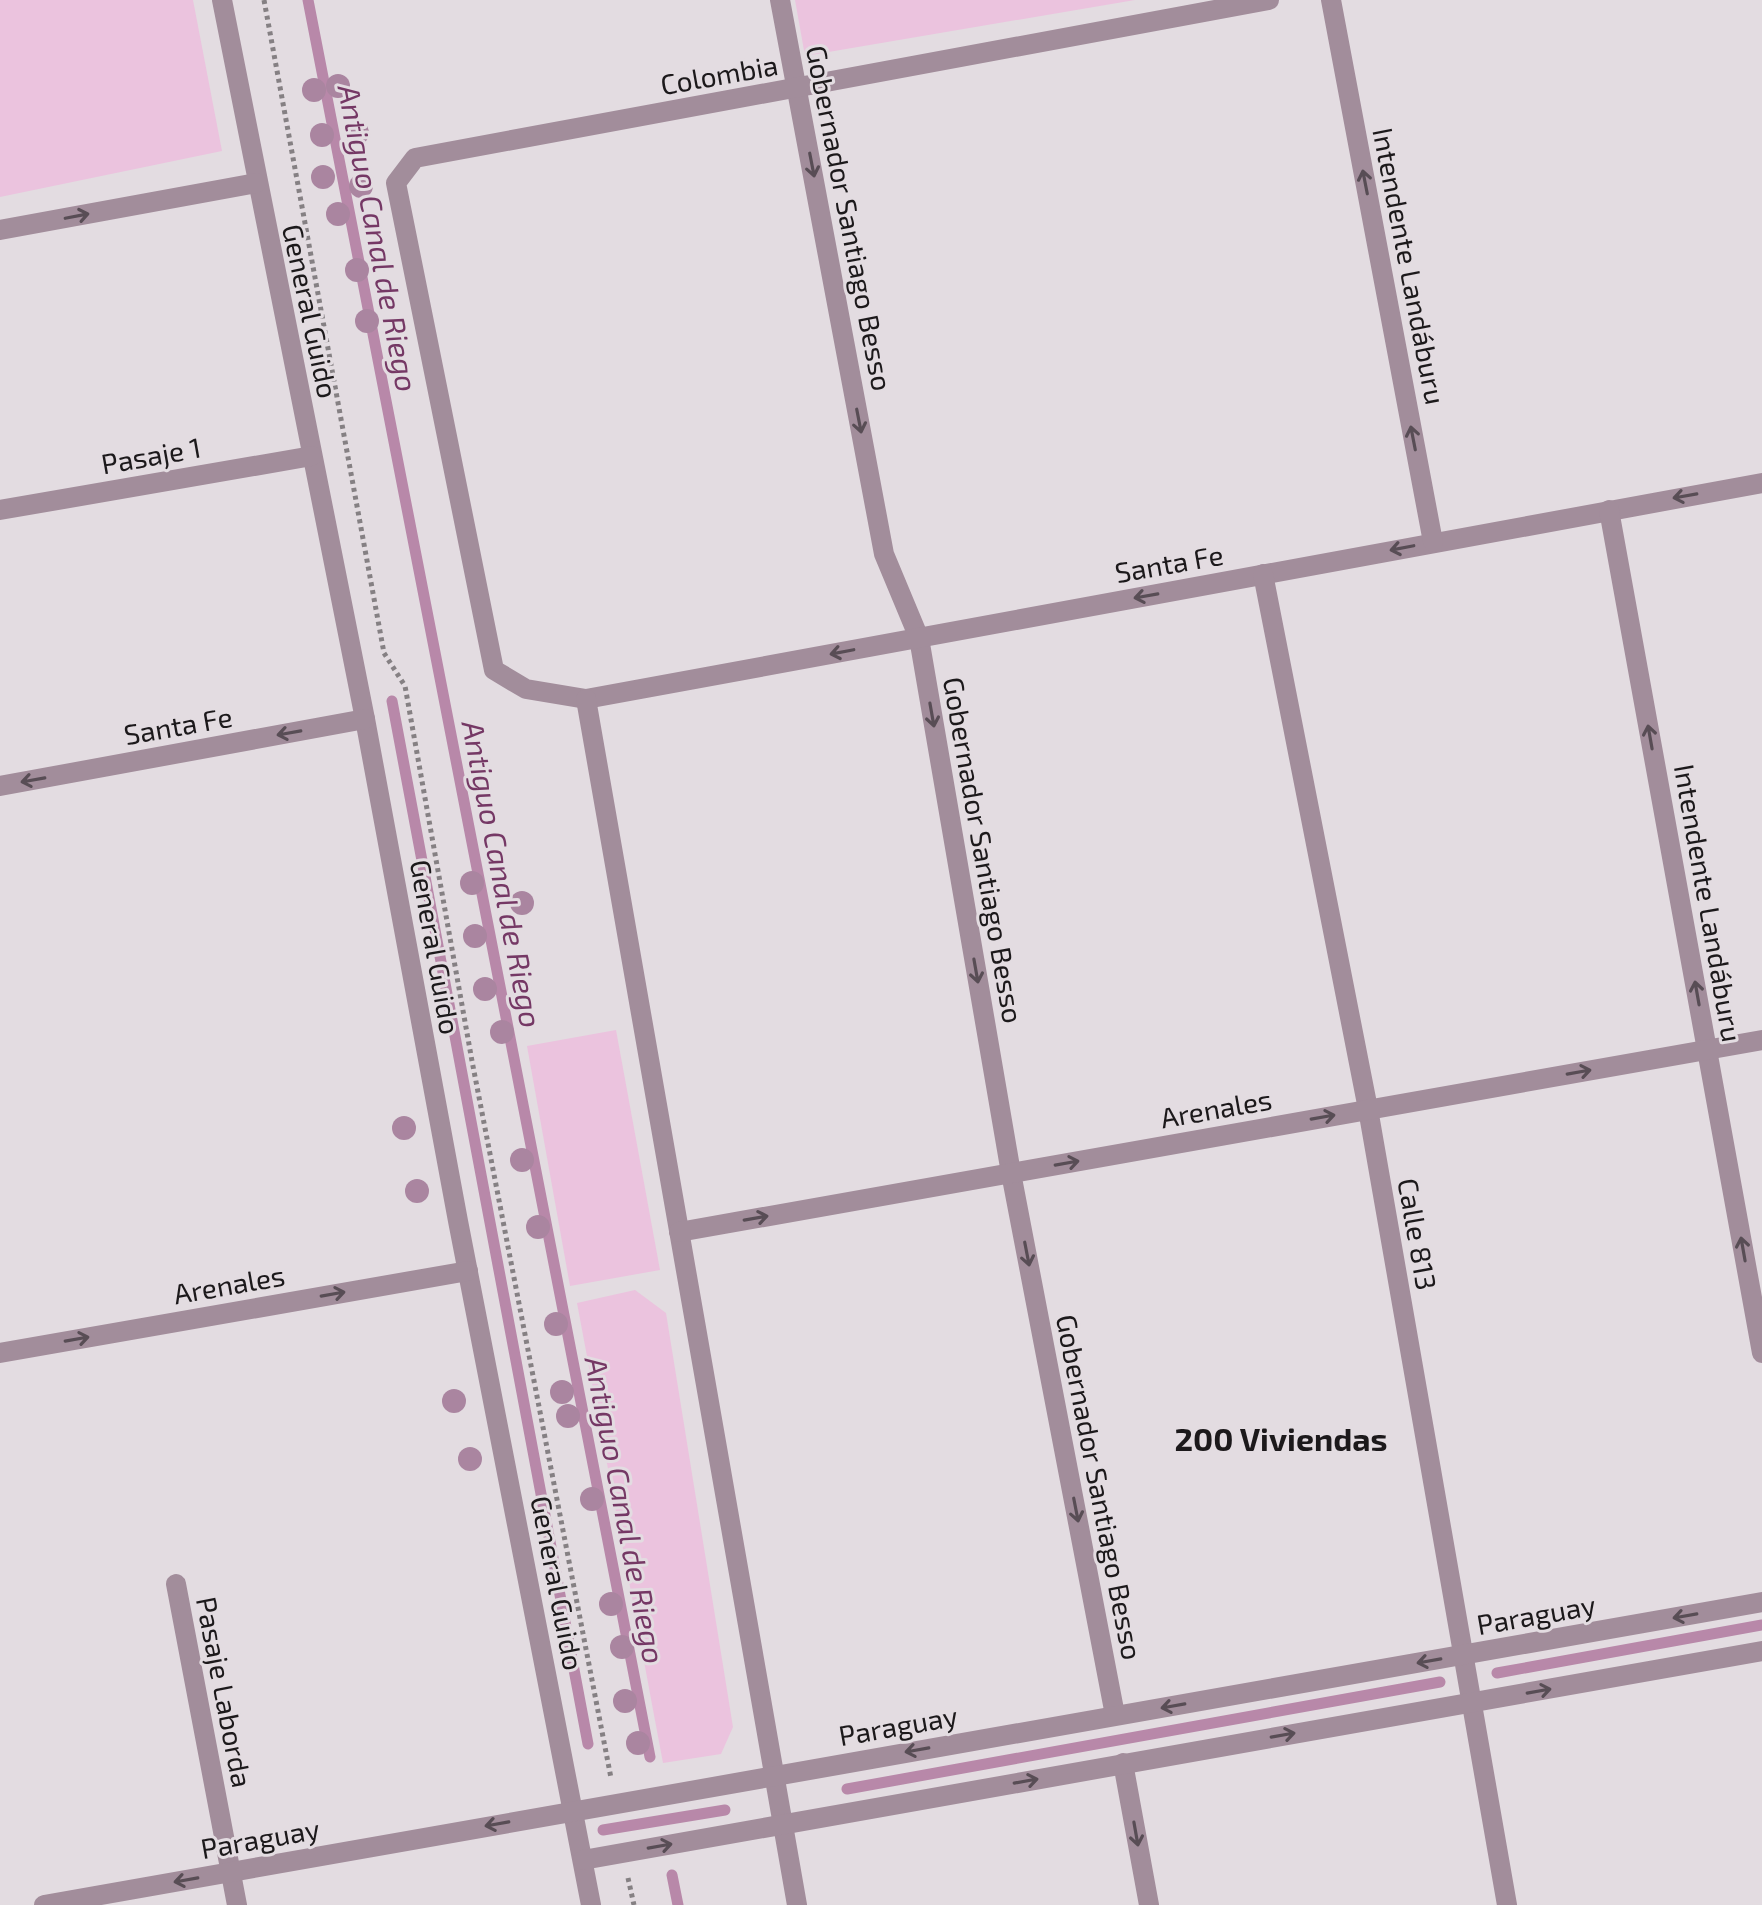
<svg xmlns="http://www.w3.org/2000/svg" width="1762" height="1905" font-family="'Exo 2',sans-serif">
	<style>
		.green { fill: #ebc3de }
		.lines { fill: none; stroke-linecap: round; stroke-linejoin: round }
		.stream { stroke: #b888a9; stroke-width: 11 }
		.path { stroke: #858083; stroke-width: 5; stroke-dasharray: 4 4; stroke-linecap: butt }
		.minor { stroke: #a28d9b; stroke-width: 20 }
		.tree { fill: #aa85a0 }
		.oneway { stroke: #584d55 }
		.labels { text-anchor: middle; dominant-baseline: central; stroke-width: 6; stroke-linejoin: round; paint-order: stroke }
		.street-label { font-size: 28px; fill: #1c191b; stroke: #e3dce1 }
		.water-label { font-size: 30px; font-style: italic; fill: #753865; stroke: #e3dce1 }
		.quarter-label { font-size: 32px; font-weight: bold; fill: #1c191b; stroke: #e3dce1 }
	</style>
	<rect width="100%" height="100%" fill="#e3dce1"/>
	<g class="green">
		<polygon points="0,0 193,0 222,151 0,197"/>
		<polygon points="795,0 1135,0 805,56"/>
		<polygon points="616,1030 660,1270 570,1286 527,1046"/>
		<polygon points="635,1290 666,1313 733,1727 721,1754 663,1763 577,1303"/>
	</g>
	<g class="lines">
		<g class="stream">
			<polyline points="308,0 650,1757"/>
			<polyline points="392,701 588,1744"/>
			<polyline points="1497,1673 1762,1625"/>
			<polyline points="847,1789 1440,1682"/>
			<polyline points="603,1830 725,1810"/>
			<polyline points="672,1875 678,1905"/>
		</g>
		<g class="path">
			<polyline points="264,0 384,653 405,686 472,1061 611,1778"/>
			<polyline points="628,1878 634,1905"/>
		</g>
		<g class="minor">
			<polyline points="222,0 365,719 458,1221 591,1905"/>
			<polyline points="780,0 884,554 919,638 1011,1173 1115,1715"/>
			<polyline points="1269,0 415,158 396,183 494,670 526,689 586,699 1762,483"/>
			<polyline points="1331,0 1433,542"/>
			<polyline points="0,230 256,183"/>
			<polyline points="0,510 312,456"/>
			<polyline points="1609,510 1762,1353"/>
			<polyline points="1263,574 1368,1109 1507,1905"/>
			<polyline points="586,699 797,1905"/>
			<polyline points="0,786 365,719"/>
			<polyline points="679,1232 1762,1040"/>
			<polyline points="0,1353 468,1271"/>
			<polyline points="176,1584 237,1905"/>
			<polyline points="1123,1763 1149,1905"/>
			<polyline points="583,1860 1762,1651"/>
			<polyline points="44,1905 1762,1602"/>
		</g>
	</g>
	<g class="tree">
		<circle cx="338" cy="86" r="12"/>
		<circle cx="314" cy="90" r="12"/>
		<circle cx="357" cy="133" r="12"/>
		<circle cx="322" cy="135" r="12"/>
		<circle cx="323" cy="177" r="12"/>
		<circle cx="361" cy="186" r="12"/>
		<circle cx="338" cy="214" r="12"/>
		<circle cx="357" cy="270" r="12"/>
		<circle cx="367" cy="321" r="12"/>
		<circle cx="472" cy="883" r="12"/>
		<circle cx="522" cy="903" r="12"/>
		<circle cx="475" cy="936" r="12"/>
		<circle cx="485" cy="989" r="12"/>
		<circle cx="502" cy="1032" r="12"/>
		<circle cx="404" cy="1128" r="12"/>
		<circle cx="522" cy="1160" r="12"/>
		<circle cx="417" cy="1191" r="12"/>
		<circle cx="538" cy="1227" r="12"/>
		<circle cx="556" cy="1324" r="12"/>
		<circle cx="562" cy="1392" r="12"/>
		<circle cx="454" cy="1401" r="12"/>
		<circle cx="568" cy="1416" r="12"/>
		<circle cx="470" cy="1459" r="12"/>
		<circle cx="592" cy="1499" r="12"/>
		<circle cx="611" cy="1604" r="12"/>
		<circle cx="622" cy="1647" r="12"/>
		<circle cx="625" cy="1701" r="12"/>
		<circle cx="638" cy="1743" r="12"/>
	</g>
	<defs><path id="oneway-shaft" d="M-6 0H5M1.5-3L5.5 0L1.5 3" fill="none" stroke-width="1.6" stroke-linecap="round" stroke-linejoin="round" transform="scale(2)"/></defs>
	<g class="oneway">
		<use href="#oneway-shaft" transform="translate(812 165) rotate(79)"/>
		<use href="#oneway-shaft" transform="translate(1365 182) rotate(-101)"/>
		<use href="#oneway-shaft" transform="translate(77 216) rotate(-11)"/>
		<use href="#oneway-shaft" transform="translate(859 421) rotate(79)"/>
		<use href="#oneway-shaft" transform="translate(1413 438) rotate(-101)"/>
		<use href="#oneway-shaft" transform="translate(1685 496) rotate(170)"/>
		<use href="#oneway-shaft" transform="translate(1402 548) rotate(169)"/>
		<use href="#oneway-shaft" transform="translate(1146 596) rotate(170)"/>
		<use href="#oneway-shaft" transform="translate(842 652) rotate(169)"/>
		<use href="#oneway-shaft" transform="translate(932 715) rotate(80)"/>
		<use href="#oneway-shaft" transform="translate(289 733) rotate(170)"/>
		<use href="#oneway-shaft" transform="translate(1650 737) rotate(-100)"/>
		<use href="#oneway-shaft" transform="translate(33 780) rotate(170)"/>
		<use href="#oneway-shaft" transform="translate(976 971) rotate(80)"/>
		<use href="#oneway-shaft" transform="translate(1697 993) rotate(-100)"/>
		<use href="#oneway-shaft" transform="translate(1579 1072) rotate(-10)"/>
		<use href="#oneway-shaft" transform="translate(1323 1117) rotate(-10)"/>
		<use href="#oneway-shaft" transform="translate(1067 1163) rotate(-10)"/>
		<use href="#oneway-shaft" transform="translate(756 1218) rotate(-10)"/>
		<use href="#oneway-shaft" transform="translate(1743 1249) rotate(-100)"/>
		<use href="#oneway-shaft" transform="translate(1027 1254) rotate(79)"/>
		<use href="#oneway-shaft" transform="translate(333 1294) rotate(-10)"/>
		<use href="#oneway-shaft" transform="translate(77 1339) rotate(-10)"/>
		<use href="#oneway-shaft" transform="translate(1076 1510) rotate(79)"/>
		<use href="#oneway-shaft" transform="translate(1685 1616) rotate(170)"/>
		<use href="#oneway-shaft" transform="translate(1429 1661) rotate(170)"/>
		<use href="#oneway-shaft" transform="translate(1539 1691) rotate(-10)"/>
		<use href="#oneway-shaft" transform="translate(1173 1706) rotate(170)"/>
		<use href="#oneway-shaft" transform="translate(1283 1735) rotate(-10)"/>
		<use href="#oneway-shaft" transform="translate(917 1750) rotate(170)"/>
		<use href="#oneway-shaft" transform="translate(1026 1781) rotate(-10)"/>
		<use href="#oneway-shaft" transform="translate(497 1824) rotate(170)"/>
		<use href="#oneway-shaft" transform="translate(1136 1834) rotate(80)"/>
		<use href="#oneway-shaft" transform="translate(660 1846) rotate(-10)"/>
		<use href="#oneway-shaft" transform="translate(186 1880) rotate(170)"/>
	</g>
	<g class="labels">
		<g class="street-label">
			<text transform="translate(719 74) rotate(-10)">Colombia</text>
			<text transform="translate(850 218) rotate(79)">Gobernador Santiago Besso</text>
			<text transform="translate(1410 266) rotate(79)">Intendente Landáburu</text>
			<text transform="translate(311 311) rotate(78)">General Guido</text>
			<text transform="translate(151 455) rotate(-10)">Pasaje 1</text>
			<text transform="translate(1169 563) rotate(-10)">Santa Fe</text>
			<text transform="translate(178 725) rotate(-10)">Santa Fe</text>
			<text transform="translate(984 850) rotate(80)">Gobernador Santiago Besso</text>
			<text transform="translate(1709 903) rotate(80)">Intendente Landáburu</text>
			<text transform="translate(436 947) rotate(80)">General Guido</text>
			<text transform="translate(1216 1108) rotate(-10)">Arenales</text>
			<text transform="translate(1418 1234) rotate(80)">Calle 813</text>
			<text transform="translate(229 1284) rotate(-10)">Arenales</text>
			<text transform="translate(1100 1487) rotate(79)">Gobernador Santiago Besso</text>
			<text transform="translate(558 1583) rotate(79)">General Guido</text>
			<text transform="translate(1536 1614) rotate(-10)">Paraguay</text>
			<text transform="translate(225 1692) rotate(79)">Pasaje Laborda</text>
			<text transform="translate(898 1725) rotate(-10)">Paraguay</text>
			<text transform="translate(260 1838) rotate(-10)">Paraguay</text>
		</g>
		<g class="water-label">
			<text transform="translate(379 238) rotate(79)">Antiguo Canal de Riego</text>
			<text transform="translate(503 874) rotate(79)">Antiguo Canal de Riego</text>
			<text transform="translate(626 1510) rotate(79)">Antiguo Canal de Riego</text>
		</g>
		<g class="quarter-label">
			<text x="1281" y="1438">200 Viviendas</text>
		</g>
	</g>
</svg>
